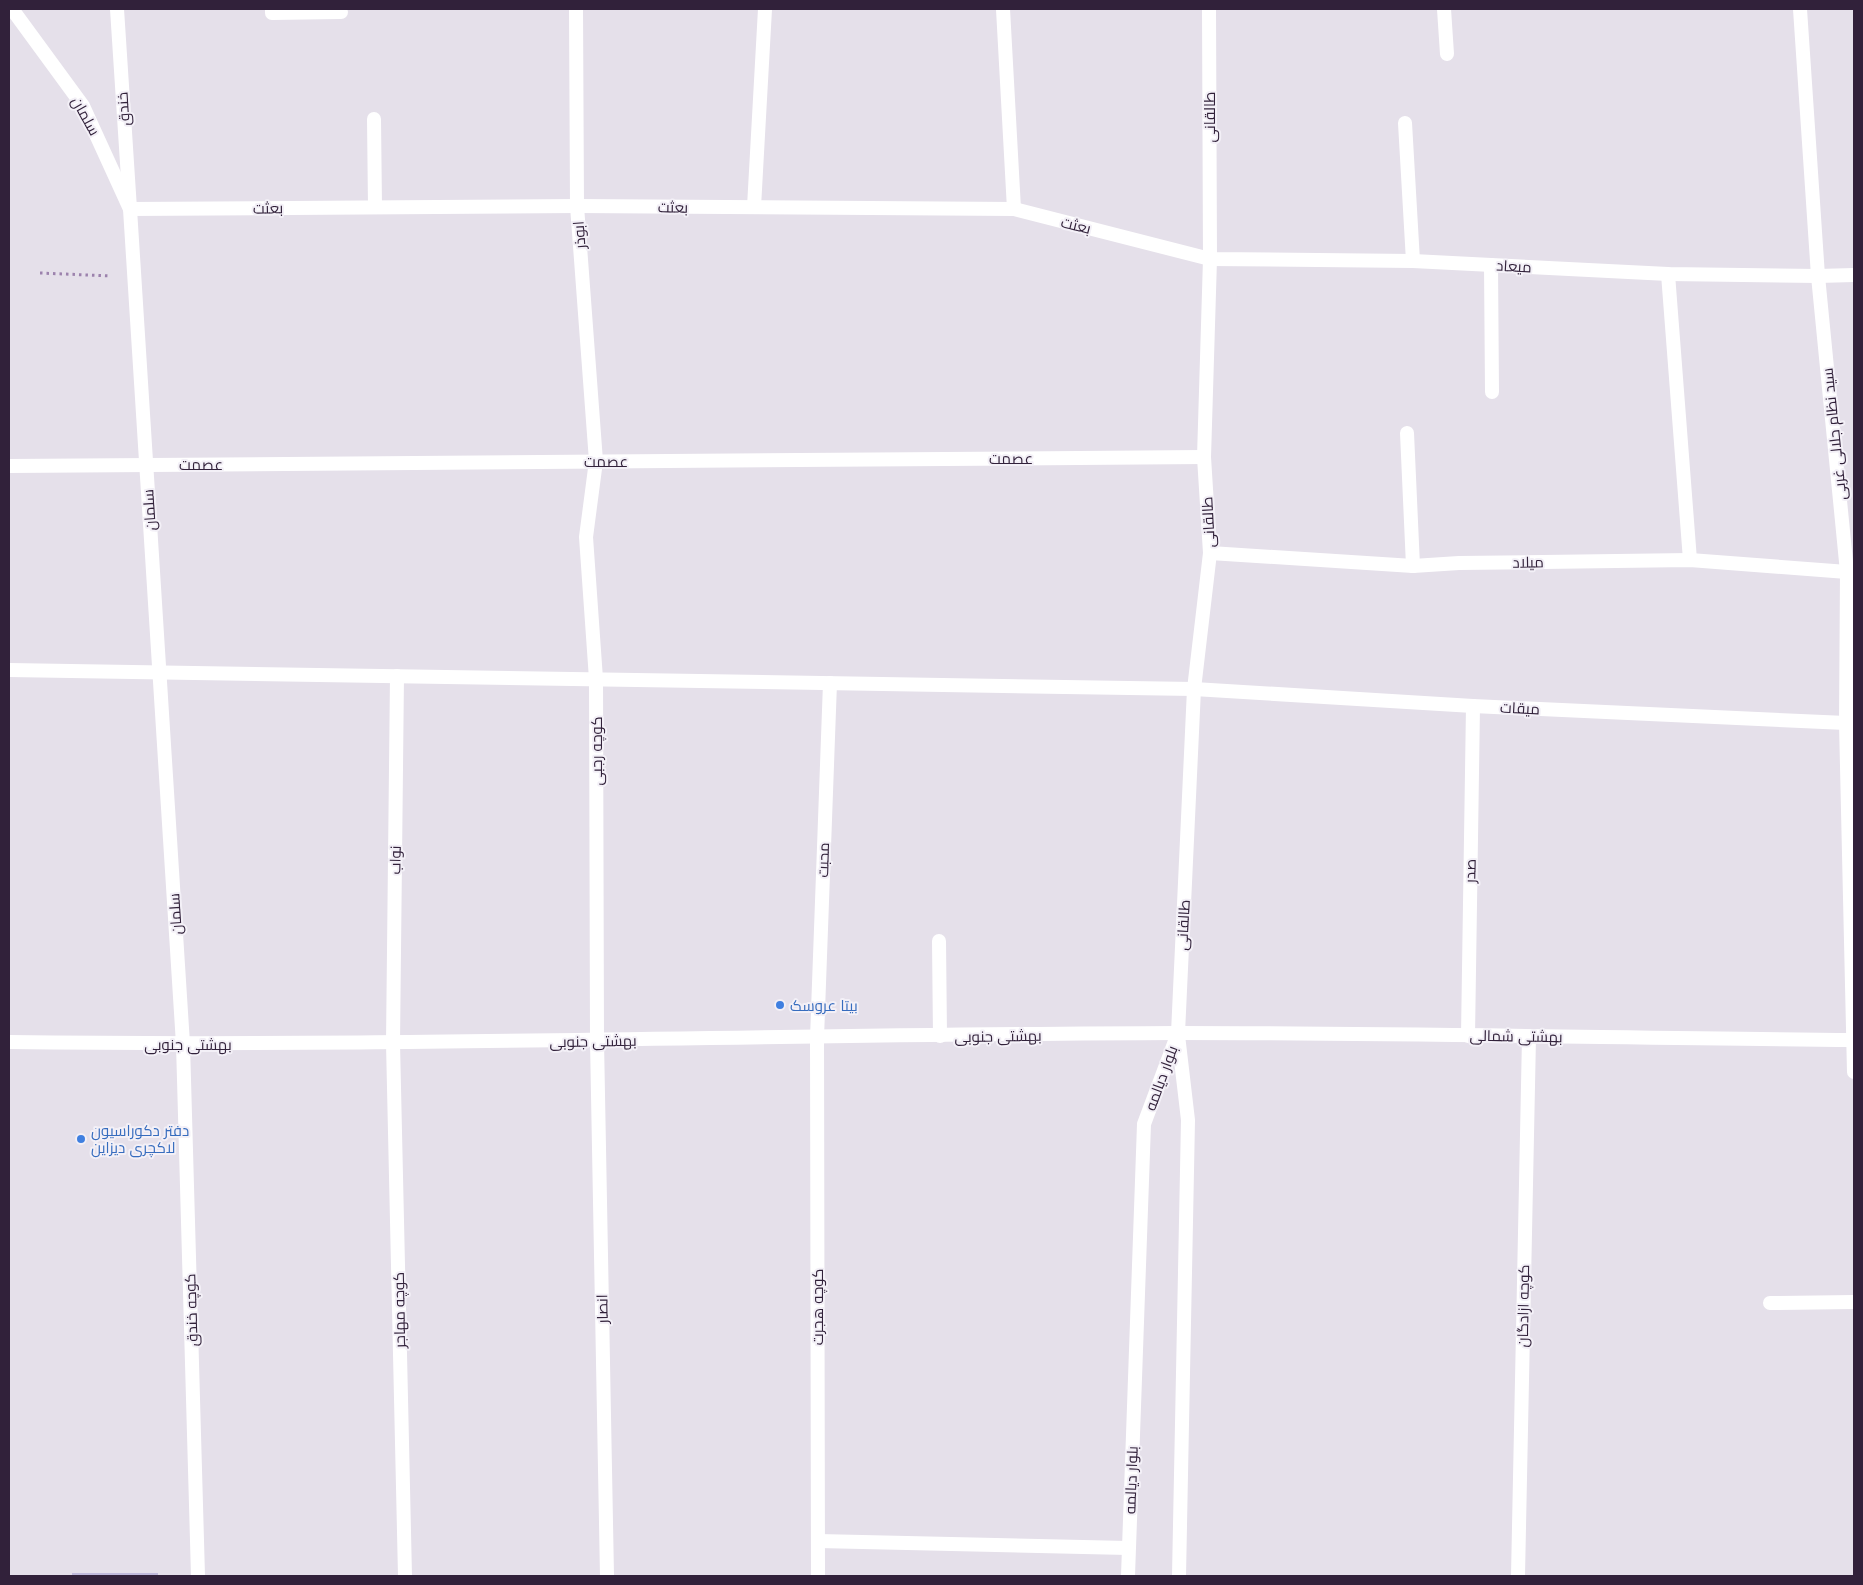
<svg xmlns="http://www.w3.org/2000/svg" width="1863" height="1585" font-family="Arial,Cairo,sans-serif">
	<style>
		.green { fill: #c0badb }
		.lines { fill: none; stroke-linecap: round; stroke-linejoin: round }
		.path { stroke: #9c82ad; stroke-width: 3; stroke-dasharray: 2.5 4; stroke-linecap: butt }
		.minor { stroke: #fff; stroke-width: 14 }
		.tertiary { stroke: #fff; stroke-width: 14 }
		.secondary { stroke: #fff; stroke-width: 14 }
		.shop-dot { fill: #3f7fe0; stroke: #f3f0f7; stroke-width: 2 }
		.labels { text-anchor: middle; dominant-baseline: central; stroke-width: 4; stroke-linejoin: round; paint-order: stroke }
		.street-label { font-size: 15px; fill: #31213a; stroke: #f3f0f7 }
		.shop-label { font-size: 15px; fill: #366cbe; stroke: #f3f0f7; text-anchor: start }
	</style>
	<rect width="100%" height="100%" fill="#e5e0ea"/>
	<rect class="green" x="72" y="1573" width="86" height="3"/>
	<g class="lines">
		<polyline class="path" points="40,273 111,276"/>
		<g class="minor">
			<polyline points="117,9 130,209 577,206 1014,209 1210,259 1413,261 1668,274 1818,276 1854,275"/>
			<polyline points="272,9 272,13 341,12"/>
			<polyline points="576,9 577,206 596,461 586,537 596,679 597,1041 607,1576"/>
			<polyline points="1003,9 1014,209"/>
			<polyline points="1444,9 1447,54"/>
			<polyline points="1800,9 1818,276 1847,572 1846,723 1854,1072"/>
			<polyline points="374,119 375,207"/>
			<polyline points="1405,123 1413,261"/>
			<polyline points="754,207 765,9"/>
			<polyline points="1491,265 1492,392"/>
			<polyline points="1668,274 1690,560"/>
			<polyline points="1407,433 1413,566"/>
			<polyline points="9,466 1204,457"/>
			<polyline points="1210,553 1413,566 1459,563 1690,560 1847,572"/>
			<polyline points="9,670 1194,689 1473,706 1846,723"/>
			<polyline points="397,676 393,1043 405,1576"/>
			<polyline points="939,941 940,1036"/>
			<polyline points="1468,1036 1473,706"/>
			<polyline points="183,1044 198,1576"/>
			<polyline points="1770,1303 1854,1302"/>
			<polyline points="818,1541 1128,1548"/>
			<polyline points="818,1576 817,1038 830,683"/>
			<polyline points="1518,1576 1529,1037"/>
		</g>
		<g class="tertiary">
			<polyline points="12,9 83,106 130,209 183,1044"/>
			<polyline points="1178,1035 1188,1120 1179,1576"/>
			<polyline points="1128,1576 1144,1124 1178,1033"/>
		</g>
		<g class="secondary">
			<polyline points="1178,1033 1194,689 1210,553 1204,457 1210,259 1209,9"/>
			<path d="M9 1042C398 1047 788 1034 1177 1033 1403 1033 1629 1038 1854 1040"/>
		</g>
	</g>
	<g class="shop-dot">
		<circle cx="780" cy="1005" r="5"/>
		<circle cx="81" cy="1139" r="5"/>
	</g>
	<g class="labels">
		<g class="street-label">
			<text transform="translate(123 109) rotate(-94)">خندق</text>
			<text transform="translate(86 116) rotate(61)">سلمان</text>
			<text transform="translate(1209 117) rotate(-90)">طالقانی</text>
			<text transform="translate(673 207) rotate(1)">بعثت</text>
			<text transform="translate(268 208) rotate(-1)">بعثت</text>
			<text transform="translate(1076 225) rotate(14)">بعثت</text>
			<text transform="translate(579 235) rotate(-94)">ابوذر</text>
			<text transform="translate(1514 266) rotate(3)">میعاد</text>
			<text transform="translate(1834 434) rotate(-96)">سید نظام جلالی غربی</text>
			<text x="1011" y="458">عصمت</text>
			<text x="606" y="461">عصمت</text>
			<text x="201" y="464">عصمت</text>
			<text transform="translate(149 510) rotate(-94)">سلمان</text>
			<text transform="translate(1208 522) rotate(-93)">طالقانی</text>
			<text transform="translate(1528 562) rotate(-1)">میلاد</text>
			<text transform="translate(1520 708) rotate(3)">میقات</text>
			<text transform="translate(596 751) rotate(-90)">کوچه رجبی</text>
			<text transform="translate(395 860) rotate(-89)">نواب</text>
			<text transform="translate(823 860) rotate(-88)">محبت</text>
			<text transform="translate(1470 871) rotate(-89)">صدر</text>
			<text transform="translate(175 914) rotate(-94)">سلمان</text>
			<text transform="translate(1183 925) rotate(-87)">طالقانی</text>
			<text transform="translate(998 1036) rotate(-1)">بهشتی جنوبی</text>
			<text transform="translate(1516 1036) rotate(1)">بهشتی شمالی</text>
			<text transform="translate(593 1041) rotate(-1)">بهشتی جنوبی</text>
			<text x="188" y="1044">بهشتی جنوبی</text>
			<text transform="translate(1161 1078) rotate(-70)">بلوار دیالمه</text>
			<text transform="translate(1523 1306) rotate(-89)">کوچه ازادگان</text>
			<text transform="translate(817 1307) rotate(-90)">کوچه هجرت</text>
			<text transform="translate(602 1309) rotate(-91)">انصار</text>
			<text transform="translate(191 1310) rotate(-92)">کوچه خندق</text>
			<text transform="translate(399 1310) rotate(-91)">کوچه مهاجر</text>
			<text transform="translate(1131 1480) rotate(-88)">بلوار دیالمه</text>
		</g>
		<g class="shop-label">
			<text x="790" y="1005">بیتا عروسک</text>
			<text x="91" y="1130">دفتر دکوراسیون<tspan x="91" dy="17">لاکچری دیزاین</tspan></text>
		</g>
	</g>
	<rect width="1863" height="1585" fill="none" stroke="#31213a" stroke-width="20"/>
</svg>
